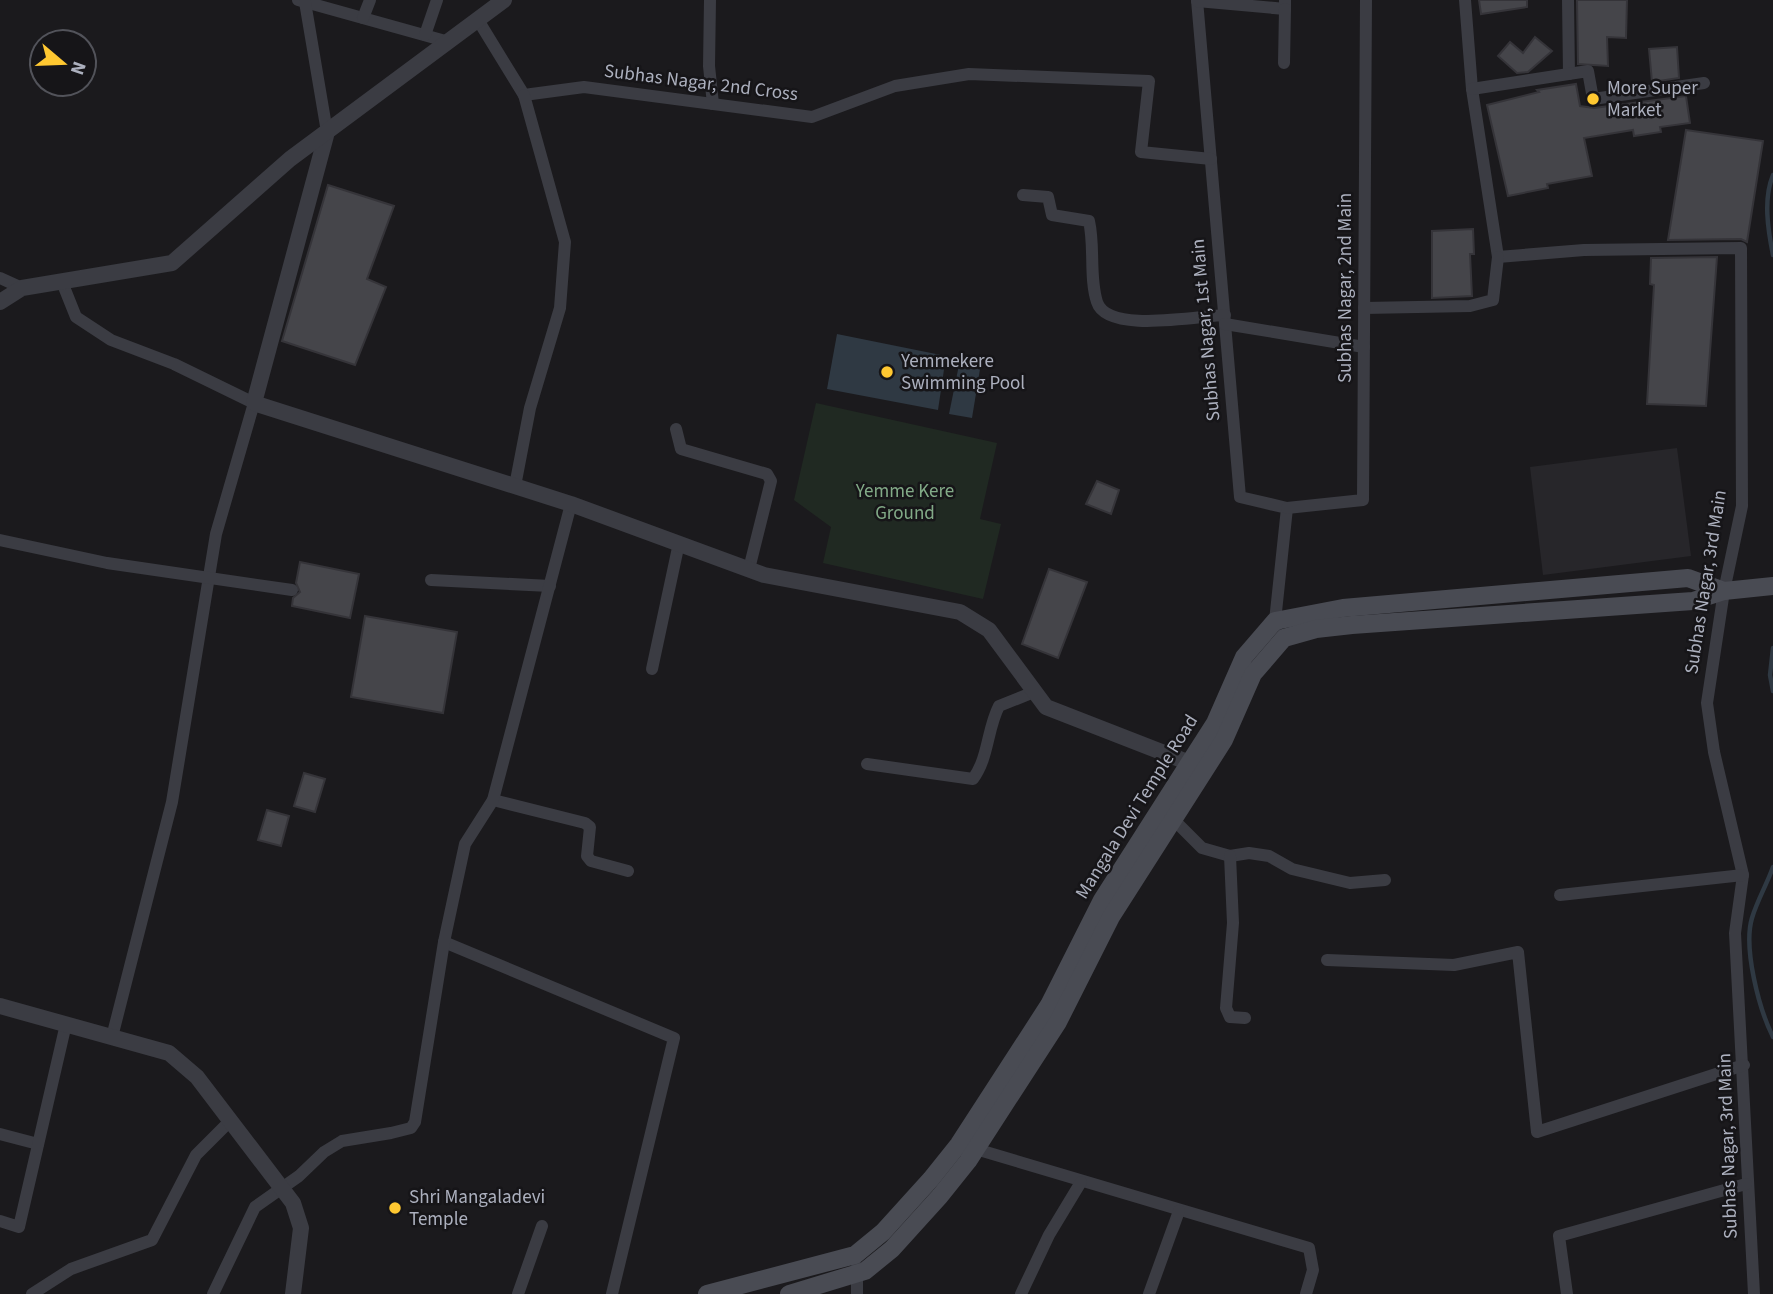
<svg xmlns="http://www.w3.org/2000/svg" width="1773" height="1294" font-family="'Source Sans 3',sans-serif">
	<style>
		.built { fill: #27262a }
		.green { fill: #202922 }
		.water { fill: #2f3943 }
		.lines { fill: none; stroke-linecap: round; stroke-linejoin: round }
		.stream { stroke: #2f3943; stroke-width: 4.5 }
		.building { fill: #45454a; stroke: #353439; stroke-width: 2 }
		.minor { stroke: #3b3c43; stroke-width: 12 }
		.tertiary { stroke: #3b3c43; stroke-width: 16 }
		.secondary { stroke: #494b53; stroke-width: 18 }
		.poi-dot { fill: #ffc831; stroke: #161518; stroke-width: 2.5 }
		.labels { text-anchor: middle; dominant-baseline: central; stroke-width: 5; stroke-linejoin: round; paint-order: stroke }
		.street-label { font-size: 19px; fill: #acb0be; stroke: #161518 }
		.poi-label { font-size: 19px; fill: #acb0be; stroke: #161518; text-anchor: start }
		.park-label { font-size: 19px; fill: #82aa87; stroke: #161518 }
	</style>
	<rect width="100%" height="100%" fill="#1b1a1d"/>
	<polygon class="built" points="1677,448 1691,556 1543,575 1530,467"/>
	<polygon class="green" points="816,403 997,443 980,519 1001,524 983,599 823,563 831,527 794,500"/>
	<g class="water">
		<polygon points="837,334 946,356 938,410 827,389"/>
		<polygon points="960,360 981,363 972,418 949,414"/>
	</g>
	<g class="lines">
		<g class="stream">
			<path d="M1773 175C1763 199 1768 230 1773 255"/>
			<polyline points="1773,648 1770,675 1773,691"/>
			<path d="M1773 867C1767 884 1757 901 1752 918 1743 948 1759 1009 1773 1037"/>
		</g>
	</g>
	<g class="building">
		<polygon points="1479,0 1527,0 1527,7 1481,14"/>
		<polygon points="1577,0 1627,0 1626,38 1607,37 1608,66 1578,64"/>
		<polygon points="1535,37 1552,51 1528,72 1517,73 1498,56 1510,42 1523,53"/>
		<polygon points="1677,47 1679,78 1652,82 1649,49"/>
		<polygon points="1576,84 1580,106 1594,108 1686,96 1690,123 1660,127 1661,132 1634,136 1633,130 1584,138 1592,176 1547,184 1548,188 1508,196 1487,105 1539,92 1537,90"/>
		<polygon points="1686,130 1763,141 1747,242 1741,239 1668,240"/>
		<polygon points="328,185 394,206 367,279 386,287 355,365 282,341"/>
		<polygon points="1473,229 1474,254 1470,254 1472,296 1432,298 1432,231"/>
		<polygon points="1717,257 1706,406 1647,404 1654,285 1650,284 1651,258"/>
		<polygon points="1097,481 1119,490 1111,514 1086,504"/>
		<polygon points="300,562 359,574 350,618 292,606 293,598 300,592 296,583"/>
		<polygon points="1049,569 1087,582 1058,658 1022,644"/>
		<polygon points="365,616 457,632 443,713 351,697"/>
		<polygon points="304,773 325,779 315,812 294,806"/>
		<polygon points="267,810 289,816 281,846 258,840"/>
	</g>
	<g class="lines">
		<g class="minor">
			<polyline points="298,0 449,42"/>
			<polyline points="710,0 709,66 713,104"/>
			<polyline points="1197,0 1240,497 1287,508 1275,621 1277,625"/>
			<polyline points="1465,0 1472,89 1498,257 1584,250 1741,248 1742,506 1724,591 1707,703 1714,752 1743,875 1735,933 1754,1294"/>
			<polyline points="1568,0 1569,74"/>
			<polyline points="1197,1 1285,9 1285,0"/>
			<polyline points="305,2 327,132"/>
			<polyline points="363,18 370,0"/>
			<polyline points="478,20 524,95 584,87 812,117 895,86 969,74 1149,81 1141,152 1211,159"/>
			<polyline points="425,35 437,0"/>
			<polyline points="1284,63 1285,9"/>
			<polyline points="1472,89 1588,71 1593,99 1704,83"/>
			<path d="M1023 195 1048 197 1052 215 1089 221C1095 247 1089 277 1097 302 1107 334 1197 316 1225 315"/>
			<polyline points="0,278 22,288"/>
			<polyline points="62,282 76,317 111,340 174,364 254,403 216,534 172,802 112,1037"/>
			<polyline points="1364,308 1470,306 1493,300 1498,257"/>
			<polyline points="1225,324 1364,347"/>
			<polyline points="676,429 681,449 767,474 771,481 749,569"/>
			<polyline points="515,486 530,408 560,308 565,242 524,95"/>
			<polyline points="1287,508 1363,500 1366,0"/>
			<polyline points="0,540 107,563 292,590"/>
			<polyline points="431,580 550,586"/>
			<polyline points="652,669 679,543"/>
			<path d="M867 764 973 779C989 757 987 729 999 706L1034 692"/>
			<polyline points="493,800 585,823 590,827 587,856 591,861 628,871"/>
			<polyline points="1174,820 1202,848 1230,856 1249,853 1269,856 1292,869 1350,883 1385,880"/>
			<polyline points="1230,856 1233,923 1226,1008 1230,1017 1245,1018"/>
			<polyline points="1560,895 1743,875"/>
			<polyline points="444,942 674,1038 612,1294"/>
			<polyline points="1327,960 1454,965 1518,952 1537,1132 1744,1065"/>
			<polyline points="0,1134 38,1144"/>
			<polyline points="969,1147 1309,1248 1313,1270 1306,1294"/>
			<polyline points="0,1221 19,1227 66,1024"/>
			<polyline points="32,1294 71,1269 152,1240 196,1155 229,1122"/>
			<polyline points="213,1294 255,1207 299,1176 324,1152 342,1141 391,1133 411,1128 415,1122 444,942 465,844 493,800 571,504"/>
			<polyline points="518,1294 542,1226"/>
			<polyline points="857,1294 857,1267"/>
			<polyline points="1021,1294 1049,1235 1081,1182"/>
			<polyline points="1149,1294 1179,1211"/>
			<polyline points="1567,1294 1559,1236 1746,1184"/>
		</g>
		<g class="tertiary">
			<polyline points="327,132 254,403 571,504 764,575 960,612 989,630 1046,707 1200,767"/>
			<polyline points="0,302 22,288 172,263 290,159 504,0"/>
			<polyline points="0,1006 169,1053 197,1077 293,1203 301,1228 293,1294"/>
		</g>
		<g class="secondary">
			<polyline points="707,1294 855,1255 883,1232 931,1179 959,1144 1049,1005 1102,900 1215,723 1244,657 1275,621 1343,608 1688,578 1724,591"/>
			<polyline points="789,1294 865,1271 892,1249 940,1196 968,1161 1058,1022 1111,917 1224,740 1253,674 1284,638 1316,629 1352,625 1693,601 1724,591 1773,586"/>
		</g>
	</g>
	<g class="poi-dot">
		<circle cx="1593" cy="99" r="7"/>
		<circle cx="887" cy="372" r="7"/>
		<circle cx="395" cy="1208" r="7"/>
	</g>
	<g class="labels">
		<g class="street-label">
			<text transform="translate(701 83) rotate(7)">Subhas Nagar, 2nd Cross</text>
			<text transform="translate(1345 288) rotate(-90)">Subhas Nagar, 2nd Main</text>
			<text transform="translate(1206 330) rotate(-95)">Subhas Nagar, 1st Main</text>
			<text transform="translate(1706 582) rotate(-81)">Subhas Nagar, 3rd Main</text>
			<text transform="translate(1137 807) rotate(-58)">Mangala Devi Temple Road</text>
			<text transform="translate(1728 1146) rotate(-92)">Subhas Nagar, 3rd Main</text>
		</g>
		<g class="poi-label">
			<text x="1607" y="88">More Super<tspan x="1607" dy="22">Market</tspan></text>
			<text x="901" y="361">Yemmekere<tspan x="901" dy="22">Swimming Pool</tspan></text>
			<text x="409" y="1197">Shri Mangaladevi<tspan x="409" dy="22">Temple</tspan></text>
		</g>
		<g class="park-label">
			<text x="905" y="491">Yemme Kere<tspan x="905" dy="22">Ground</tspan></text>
		</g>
	</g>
	<g transform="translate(63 63) rotate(109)"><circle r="33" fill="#161518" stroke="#52535a" stroke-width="2"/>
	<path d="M0-5L12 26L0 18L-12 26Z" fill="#ffc831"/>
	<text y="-10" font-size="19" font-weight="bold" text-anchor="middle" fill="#acb0be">N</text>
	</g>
</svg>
